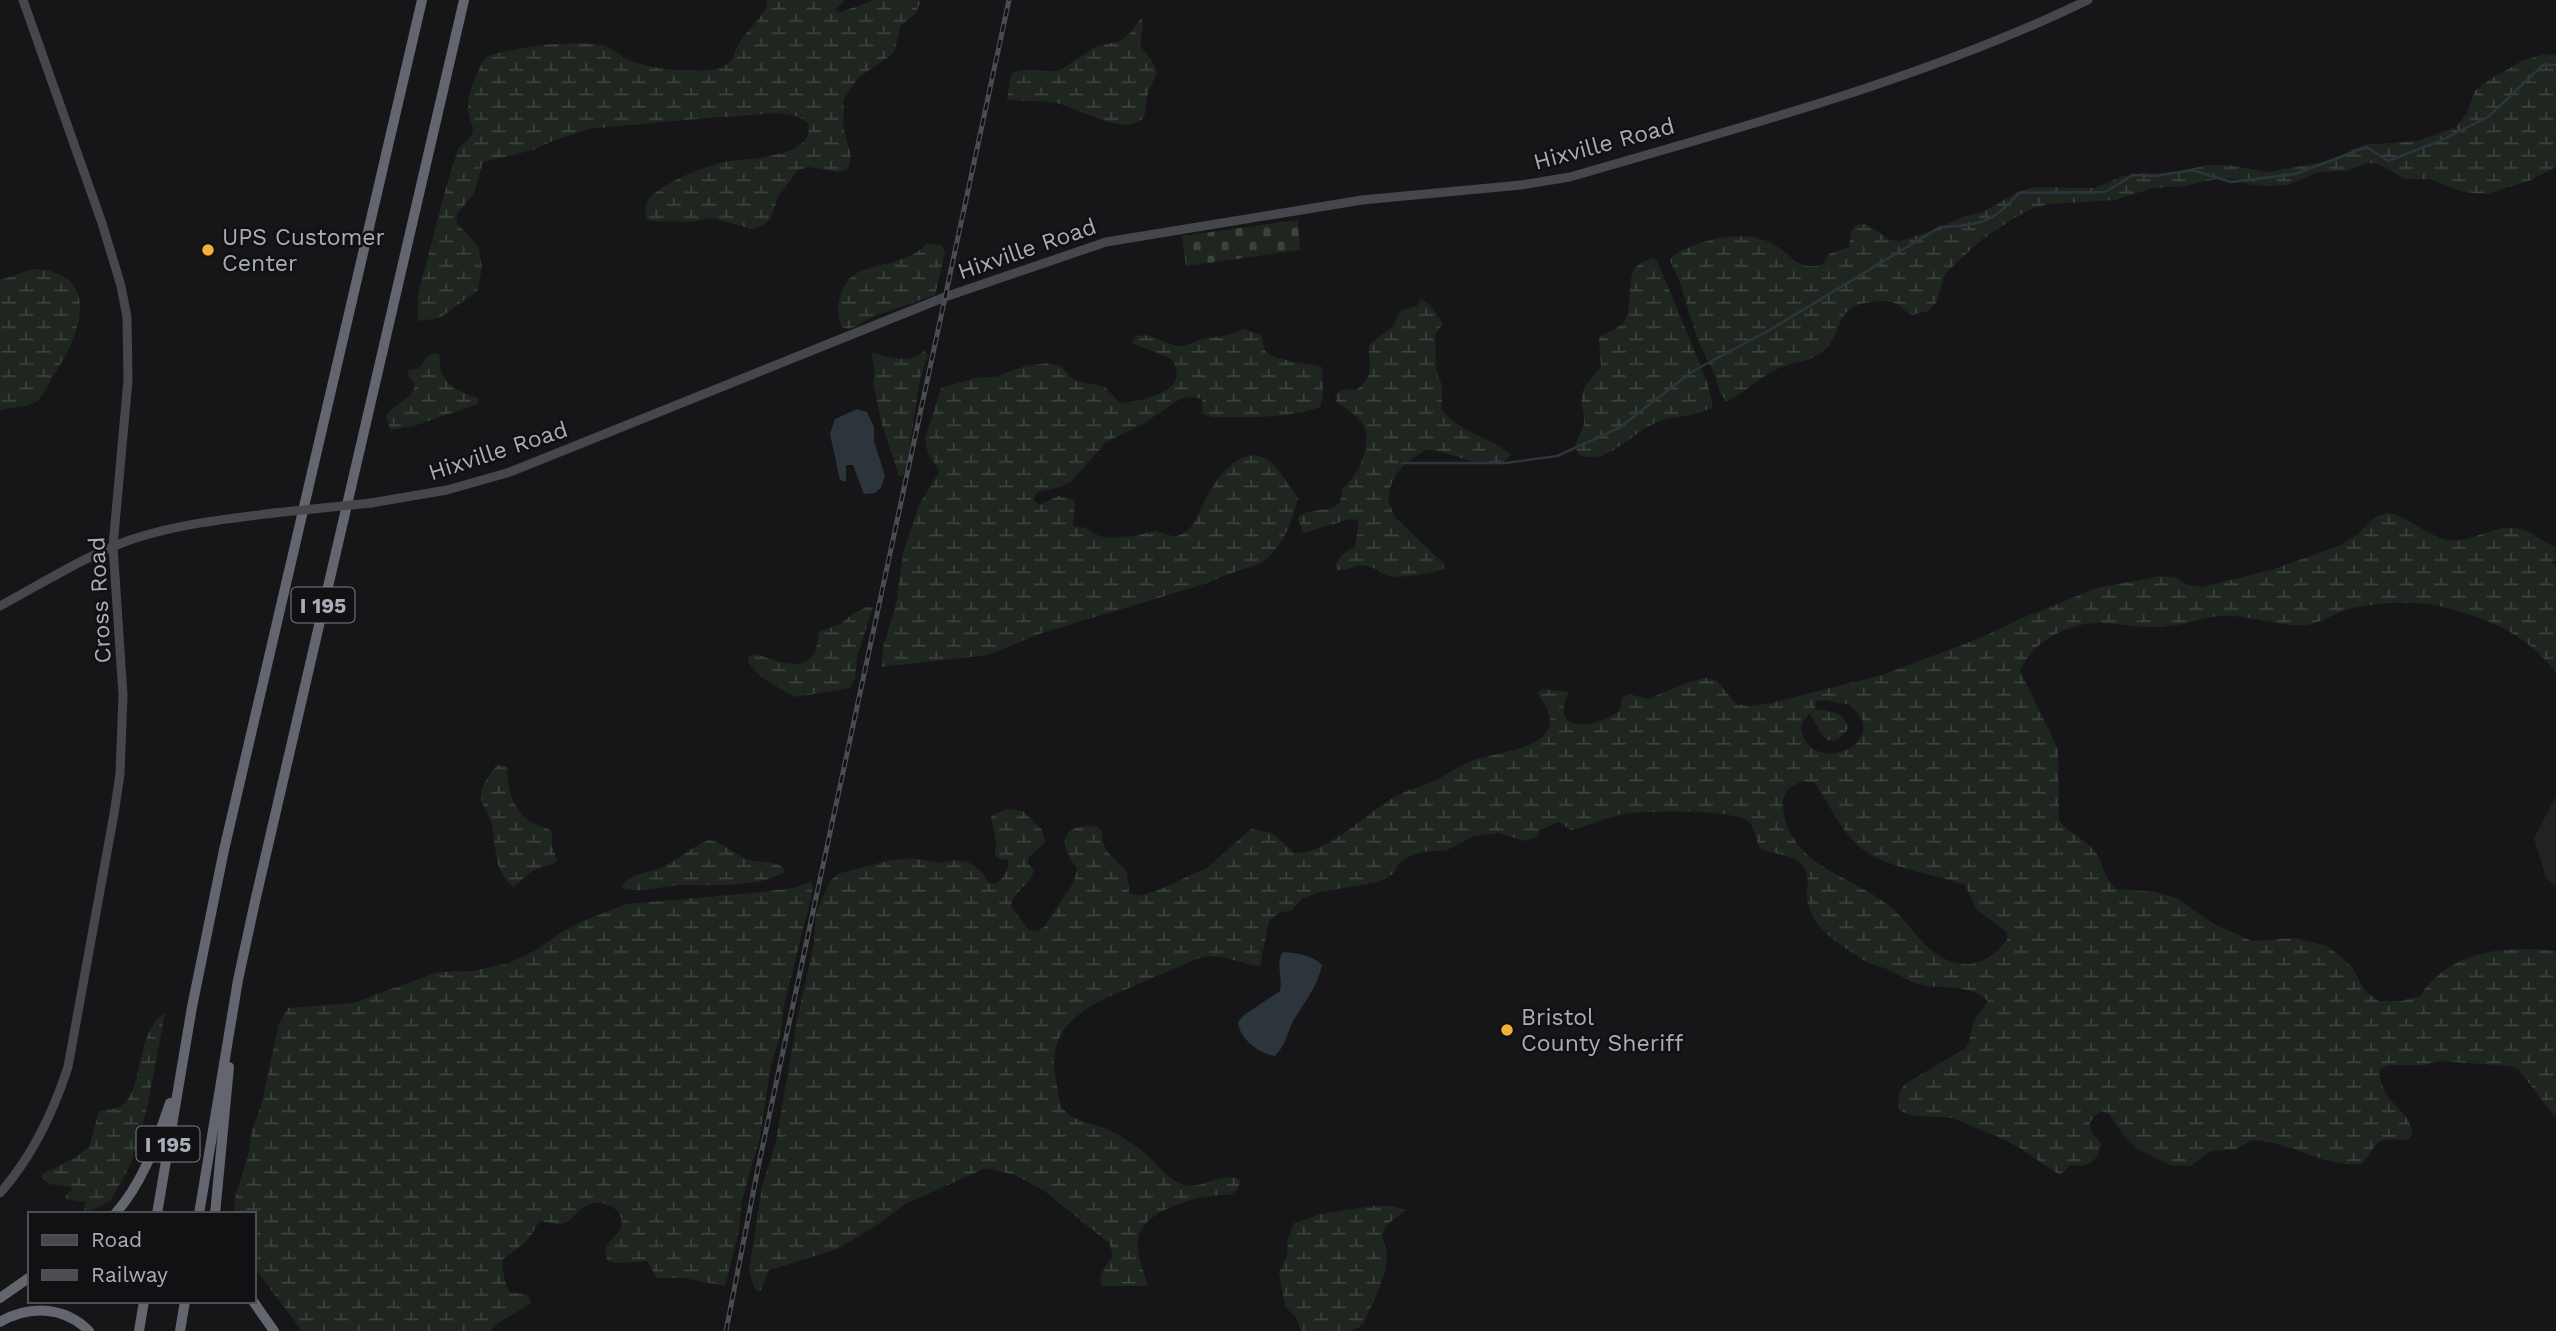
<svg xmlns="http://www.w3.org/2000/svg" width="2556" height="1331" font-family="'Work Sans',sans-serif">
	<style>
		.built { fill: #222225 }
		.wetland { fill: url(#wetland-marsh); fill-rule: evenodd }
		.cemetery { fill: url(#cemetery-stones) }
		.water { fill: #2c353c }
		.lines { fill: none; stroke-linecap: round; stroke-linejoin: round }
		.stream { stroke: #2c353c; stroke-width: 2.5 }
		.secondary { stroke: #45474d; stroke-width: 9 }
		.highway { stroke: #63666e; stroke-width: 10 }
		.rail-casing { stroke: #4a4c52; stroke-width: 5 }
		.rail { stroke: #111113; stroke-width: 2.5; stroke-dasharray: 8; stroke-linecap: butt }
		.secondary-bridge { stroke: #45474d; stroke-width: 9 }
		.poi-dot { fill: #f2b134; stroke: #111113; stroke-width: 2.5 }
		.labels { text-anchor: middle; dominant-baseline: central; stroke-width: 5; stroke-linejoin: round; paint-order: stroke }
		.shield { fill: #111113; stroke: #7b7e86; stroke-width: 2 }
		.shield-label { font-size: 21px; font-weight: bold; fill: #a8adb8 }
		.street-label { font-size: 23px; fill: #a8adb8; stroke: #111113 }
		.poi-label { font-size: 23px; fill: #a8adb8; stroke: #111113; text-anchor: start }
	</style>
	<defs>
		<pattern id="wetland-marsh" width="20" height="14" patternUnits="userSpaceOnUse" patternTransform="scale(1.75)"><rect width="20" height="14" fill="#1e261f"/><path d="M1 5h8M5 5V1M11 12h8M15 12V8" fill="none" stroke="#3c433d"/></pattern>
		<pattern id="cemetery-stones" width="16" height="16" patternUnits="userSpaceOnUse" patternTransform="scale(1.75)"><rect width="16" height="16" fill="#1e261f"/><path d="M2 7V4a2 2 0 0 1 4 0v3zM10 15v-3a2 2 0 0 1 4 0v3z" fill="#3c433d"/></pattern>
	</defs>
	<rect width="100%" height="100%" fill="#161618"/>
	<polygon class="built" points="2556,796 2556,887 2546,878 2534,838"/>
	<g class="wetland">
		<path d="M766 0H845L835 10 841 12 874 0H921L916 13 901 25 894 53 858 78 844 99 843 126 851 156 848 169 838 172 809 167 798 170 778 197 770 220 763 225 752 229 711 218 691 222 649 221 646 218C646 213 644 207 647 202 657 184 704 167 724 162 744 158 817 159 808 123 789 105 744 118 718 117L588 129 550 142 534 150 483 162 474 193 458 213 456 222 478 246 482 267 478 290 440 318 418 321V295L444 195 458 149C485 127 467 129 468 105 468 92 479 68 486 57 517 46 569 40 602 45 612 47 616 53 625 58 646 69 702 76 724 66 735 62 733 54 738 45 744 33 757 23 764 12L767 5Z"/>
		<path d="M1141 18 1143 24 1140 46 1150 58 1157 72C1154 81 1149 88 1147 97 1146 104 1146 114 1143 118 1125 138 1077 107 1056 103 1040 100 1023 102 1007 100L1010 78 1014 72C1030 67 1045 74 1060 70L1097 46 1120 41 1129 34Z"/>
		<path d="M2545 54 2556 55V167L2531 180 2487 194 2463 192 2430 179H2405L2378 164 2368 163 2346 171 2319 172 2287 185 2263 186 2248 184 2236 179 2221 178 2184 186 2153 188 2115 200 2048 204 2032 209 2016 217 1981 240 1945 274 1936 303 1928 311 1912 315C1905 312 1901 305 1894 303 1887 300 1879 302 1872 302 1831 306 1846 334 1822 352 1811 361 1795 362 1782 367 1761 374 1747 393 1726 401L1720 393 1715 375 1698 341 1680 283 1670 260C1676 251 1688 248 1698 244 1719 237 1742 233 1764 240 1790 248 1792 272 1822 265L1829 254 1849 247 1851 232 1855 225 1866 224 1890 240 1900 241 1934 230 1962 217 1983 212 2018 192 2033 187 2095 188 2123 176 2144 173 2167 174 2208 165H2229L2267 172 2329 161 2363 145 2417 141 2456 127 2467 113 2475 91 2482 84 2522 61Z"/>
		<path d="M927 243 942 245 945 253 935 295 872 317 857 326 849 329 842 327C833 312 840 281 857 273 882 261 907 265 927 243Z"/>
		<path d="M1651 258 1657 260 1708 384C1709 392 1713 398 1712 407 1695 418 1669 415 1651 425 1628 437 1606 465 1579 455 1571 441 1582 436 1584 423 1585 412 1578 399 1584 389 1588 381 1596 374 1601 366L1599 339C1607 330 1618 331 1625 320 1633 306 1626 276 1637 266 1640 263 1647 261 1651 258Z"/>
		<path d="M32 269C102 270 82 334 55 373 49 382 45 394 37 401 28 408 11 407 0 410V280Z"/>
		<path d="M1421 298 1430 305 1443 323 1435 335 1436 369 1442 386V410C1459 432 1490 437 1511 454 1496 480 1449 448 1425 450L1405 464 1396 474 1391 485 1388 501 1395 517 1444 564V569C1432 573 1401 579 1389 576 1379 573 1374 566 1364 565 1353 565 1347 572 1337 570L1335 565 1342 555 1355 546 1359 523 1356 520 1350 519 1303 533 1298 518C1311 503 1343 520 1342 489 1357 477 1371 448 1365 429 1361 418 1347 408 1337 403L1335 395 1343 389 1356 390C1376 375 1368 366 1369 345L1393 326 1401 310 1417 306Z"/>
		<path d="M1243 329 1261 335C1263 341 1263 347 1266 352 1272 360 1310 363 1322 367L1323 395 1320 407C1286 419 1248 417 1212 417L1203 414 1202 399 1191 397 1180 399 1143 424 1106 442 1072 481 1061 487 1040 491 1035 495 1034 501 1040 505 1058 496 1073 499 1075 502 1073 526 1086 528 1099 536 1107 538 1133 536 1155 531 1176 537C1181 534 1186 532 1190 528 1197 520 1200 510 1205 500 1225 462 1257 432 1286 481 1289 487 1295 492 1298 498 1292 522 1280 557 1254 566 1237 571 1223 575 1208 583L1042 633 988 655 881 667 884 644 896 604 903 553 919 505 940 471 928 454 925 439 941 388 975 378 995 377 1025 366 1048 363 1061 366 1074 380 1105 387 1120 403C1141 402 1196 390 1170 358L1133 344 1132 341 1136 336C1152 333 1159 341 1173 345 1186 349 1194 340 1205 338 1219 336 1230 337 1243 329Z"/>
		<path d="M924 351 928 355 920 379 907 464 903 476H899L881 421 873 382 875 374 872 355V353C891 357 909 365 924 351Z"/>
		<path d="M437 353 440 356C437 382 457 391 478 398V404L414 426 390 430 386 416C394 403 411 401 415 385L408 375V370L419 368 429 355Z"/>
		<path d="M2388 513C2409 516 2425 535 2447 540 2471 544 2493 524 2517 528 2531 530 2543 543 2556 547V561H2551L2556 566V673C2528 636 2495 621 2451 609 2420 600 2376 601 2346 610 2333 614 2319 624 2306 625 2280 627 2254 616 2227 616 2208 615 2190 624 2170 626 2122 632 2099 610 2052 636 2038 644 2026 656 2020 671L2058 749 2059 820C2069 834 2089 841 2097 854 2103 866 2105 880 2117 889L2156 892 2177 898 2214 924 2252 941 2295 938 2328 946 2352 967 2366 992 2379 1001H2401L2420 996C2450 950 2506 945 2556 951V1118L2518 1069 2510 1066 2440 1061 2425 1065H2389L2380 1070C2378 1102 2414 1112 2412 1135L2407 1140 2388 1139 2378 1142 2362 1164C2326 1168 2288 1141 2252 1140L2236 1149 2211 1151 2191 1166 2170 1165 2136 1148 2124 1136 2109 1114 2102 1111C2083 1123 2089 1130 2101 1143 2098 1162 2089 1168 2070 1165L2061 1174 2055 1172 2020 1148 1996 1136 1952 1118 1915 1116 1904 1113 1899 1108 1898 1094 1905 1084 1964 1049 1969 1042 1973 1022 1988 1001C1970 984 1944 989 1922 985 1910 982 1903 977 1893 972 1884 966 1872 966 1863 960 1843 946 1813 930 1808 903 1804 887 1814 877 1800 863 1790 853 1772 855 1760 848 1756 841 1755 829 1750 823 1737 808 1643 811 1622 814 1605 818 1588 826 1571 830L1559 822 1540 830 1538 837 1524 841 1499 833 1474 836 1447 850 1422 852 1408 857 1400 862 1393 874 1378 882 1321 892 1303 898 1291 911 1279 913 1269 921 1260 966C1243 965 1221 953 1203 957 1190 961 1172 970 1159 975 1113 997 1041 1012 1056 1080 1059 1092 1057 1104 1068 1114 1080 1123 1102 1125 1117 1134 1127 1140 1138 1147 1147 1155 1158 1165 1168 1180 1184 1185 1203 1190 1221 1170 1240 1180 1239 1185 1238 1191 1232 1194 1228 1196 1227 1194 1221 1195 1198 1196 1142 1210 1138 1239 1136 1256 1144 1271 1148 1286H1102C1096 1273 1108 1266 1113 1255L1109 1243 1043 1190 1015 1175 986 1168 905 1204 879 1224 837 1249 770 1270C764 1276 766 1285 759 1292L754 1287 749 1271 762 1187 776 1141 798 1015 814 944 816 912 829 883 837 874 887 861 911 858 940 863 956 860 968 862 981 871 989 883 995 884C1003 879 1010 870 1008 860L999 859 995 855 996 842 991 816 1006 809 1023 811 1042 830 1045 842 1028 858V863L1034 870C1031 886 1013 890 1011 906L1028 929 1037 931 1044 927 1074 882 1077 869C1074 864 1070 859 1068 854 1056 830 1080 823 1098 827L1102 831C1100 851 1117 859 1127 872L1129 893 1139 896 1161 889 1208 867 1251 829 1272 833 1294 853C1330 855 1370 807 1405 792 1416 787 1429 784 1440 778 1451 772 1461 765 1473 760 1493 753 1535 751 1547 731 1556 716 1544 705 1537 693L1542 689 1569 692C1547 736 1598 728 1620 710L1622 698 1629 694 1648 699 1689 682 1706 678 1716 680 1736 704 1748 706 1771 703 1882 675 1985 636 2020 619 2097 588 2160 576 2174 577 2188 585 2202 587 2271 570 2341 545 2358 534 2375 517ZM1824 700 1851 705 1862 719C1863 725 1864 731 1861 736 1850 760 1802 762 1801 725L1809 714C1821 726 1824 758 1848 729 1845 710 1830 712 1815 709L1816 701ZM1802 781 1815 783C1828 802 1838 825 1854 842 1881 869 1930 872 1965 885L1976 909 2007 932V940C1994 956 1978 968 1957 963 1926 956 1914 928 1893 909 1858 878 1797 869 1785 818 1782 807 1781 798 1789 788Z"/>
		<path d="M867 607H873L857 657 855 679 849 688 796 697C782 690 747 672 748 657L754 654C773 658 805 677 816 649 818 644 817 638 819 632L840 624 854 613Z"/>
		<path d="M497 765 508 767C505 785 514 812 531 822 538 826 545 827 552 831V845L557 861C549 868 539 866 531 872 524 876 521 883 513 887 494 871 496 848 492 825 490 814 480 805 481 794 482 784 490 774 497 765Z"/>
		<path d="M709 840C725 843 734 855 749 860 761 863 780 860 785 871 765 888 707 885 680 885 660 886 640 894 621 888 628 872 651 873 665 866 681 858 692 846 709 840Z"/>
		<path d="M809 882 812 883 813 889 783 1010 781 1032 771 1066 760 1137 742 1200 739 1231 725 1286 684 1278H657L647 1261 620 1263 607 1261 605 1247C613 1237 627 1229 620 1215 618 1211 613 1207 608 1205 582 1195 577 1221 561 1224 554 1225 546 1221 539 1222L528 1240 502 1260 504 1277 509 1292 528 1295 531 1303 497 1324 491 1331H302L254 1267V1214H235L234 1202 249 1152 252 1130 261 1106 279 1023 288 1008 353 1003 438 972 472 971 509 963 536 950 563 931 583 921 626 904 752 893 794 888Z"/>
		<path d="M165 1013 147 1108 131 1164 110 1201 84 1214 85 1202 66 1199 65 1195 72 1190 71 1187 49 1184 43 1178 42 1174 76 1157 89 1147 99 1111C107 1109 114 1110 121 1106 144 1093 135 1030 165 1013Z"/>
		<path d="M1373 1206H1391L1405 1210C1399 1217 1390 1220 1385 1228 1378 1239 1389 1248 1387 1259 1384 1284 1372 1303 1363 1325L1352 1331H1301L1296 1317 1285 1307 1279 1273 1287 1255 1288 1239 1294 1223 1321 1214Z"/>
	</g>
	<polygon class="cemetery" points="1298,220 1300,250 1186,266 1182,236"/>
	<g class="water">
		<polygon points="857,409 867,412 874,427 874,441 885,476 881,488 875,493 864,494 853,465 846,465 846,482 840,480 830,434 835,419"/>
		<path d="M1283 952C1296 953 1313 955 1322 965 1318 986 1304 1003 1293 1021 1287 1034 1285 1046 1275 1056 1259 1054 1239 1038 1238 1022L1244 1015 1280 991C1283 977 1275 964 1283 952Z"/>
	</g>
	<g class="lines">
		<path class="stream" d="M1402 463H1506L1557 456 1619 428 1693 371 1768 331 1940 227C1979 225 1992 224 2019 193L2105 192 2133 175 2155 176 2192 170 2231 182 2295 174 2367 147 2388 161 2440 141 2488 117 2543 65H2556"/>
		<g class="secondary">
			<path d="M371 503 447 490 510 472 945 297 1106 242 1362 200 1521 185 1570 177C1741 127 1927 78 2088 0"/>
			<path d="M0 606C43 583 85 556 130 540 177 524 226 519 274 513"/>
			<path d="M0 1193C33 1156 53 1113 68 1067L114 814 120 774 123 695 113 546 128 380 127 317 121 286 102 223 23 0"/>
		</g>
		<g class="highway">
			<path d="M115 1214C144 1181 156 1143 170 1103"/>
			<polyline points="157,1214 192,1007 224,850 422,0"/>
			<polyline points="199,1214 238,980 254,906 464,0"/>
			<polyline points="215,1214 229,1067"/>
			<polyline points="0,1298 30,1277"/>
			<polyline points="253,1301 274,1331"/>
			<path d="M0 1322C29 1305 64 1306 89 1331"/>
			<polyline points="139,1331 144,1301"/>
			<polyline points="180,1331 185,1301"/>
		</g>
		<g class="rail-casing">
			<polyline id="rail" points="726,1331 759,1163 1009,0"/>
		</g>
		<use href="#rail" class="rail"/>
		<polyline class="secondary-bridge" points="274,513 371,503"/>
	</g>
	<g class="poi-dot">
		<circle cx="208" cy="250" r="7"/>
		<circle cx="1507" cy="1030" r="7"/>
	</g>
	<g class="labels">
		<g class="shield">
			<rect x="291.5" y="587.5" width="63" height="35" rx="5"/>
			<rect x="136.5" y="1126.5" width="63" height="35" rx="5"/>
		</g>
		<g class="shield-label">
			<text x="323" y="605">I 195</text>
			<text x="168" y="1144">I 195</text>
		</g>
		<g class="street-label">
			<text transform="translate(1604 144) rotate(-15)">Hixville Road</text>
			<text transform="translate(1027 249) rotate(-19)">Hixville Road</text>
			<text transform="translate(498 451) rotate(-18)">Hixville Road</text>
			<text transform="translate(100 600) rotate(-93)">Cross Road</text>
		</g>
		<g class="poi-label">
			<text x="222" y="237">UPS Customer<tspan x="222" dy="26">Center</tspan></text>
			<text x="1521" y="1017">Bristol<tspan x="1521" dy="26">County Sheriff</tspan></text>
		</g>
	</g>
	<rect x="28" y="1212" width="228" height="91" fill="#111113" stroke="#4d4f55" stroke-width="2"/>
	<rect x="42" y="1235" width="35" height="10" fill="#45474d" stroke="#4d4f55" stroke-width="2"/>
	<text x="91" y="1247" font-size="21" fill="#a8adb8">Road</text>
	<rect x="42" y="1270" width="35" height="10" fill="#4a4c52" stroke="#4d4f55" stroke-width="2"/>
	<text x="91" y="1282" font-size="21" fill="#a8adb8">Railway</text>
</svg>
